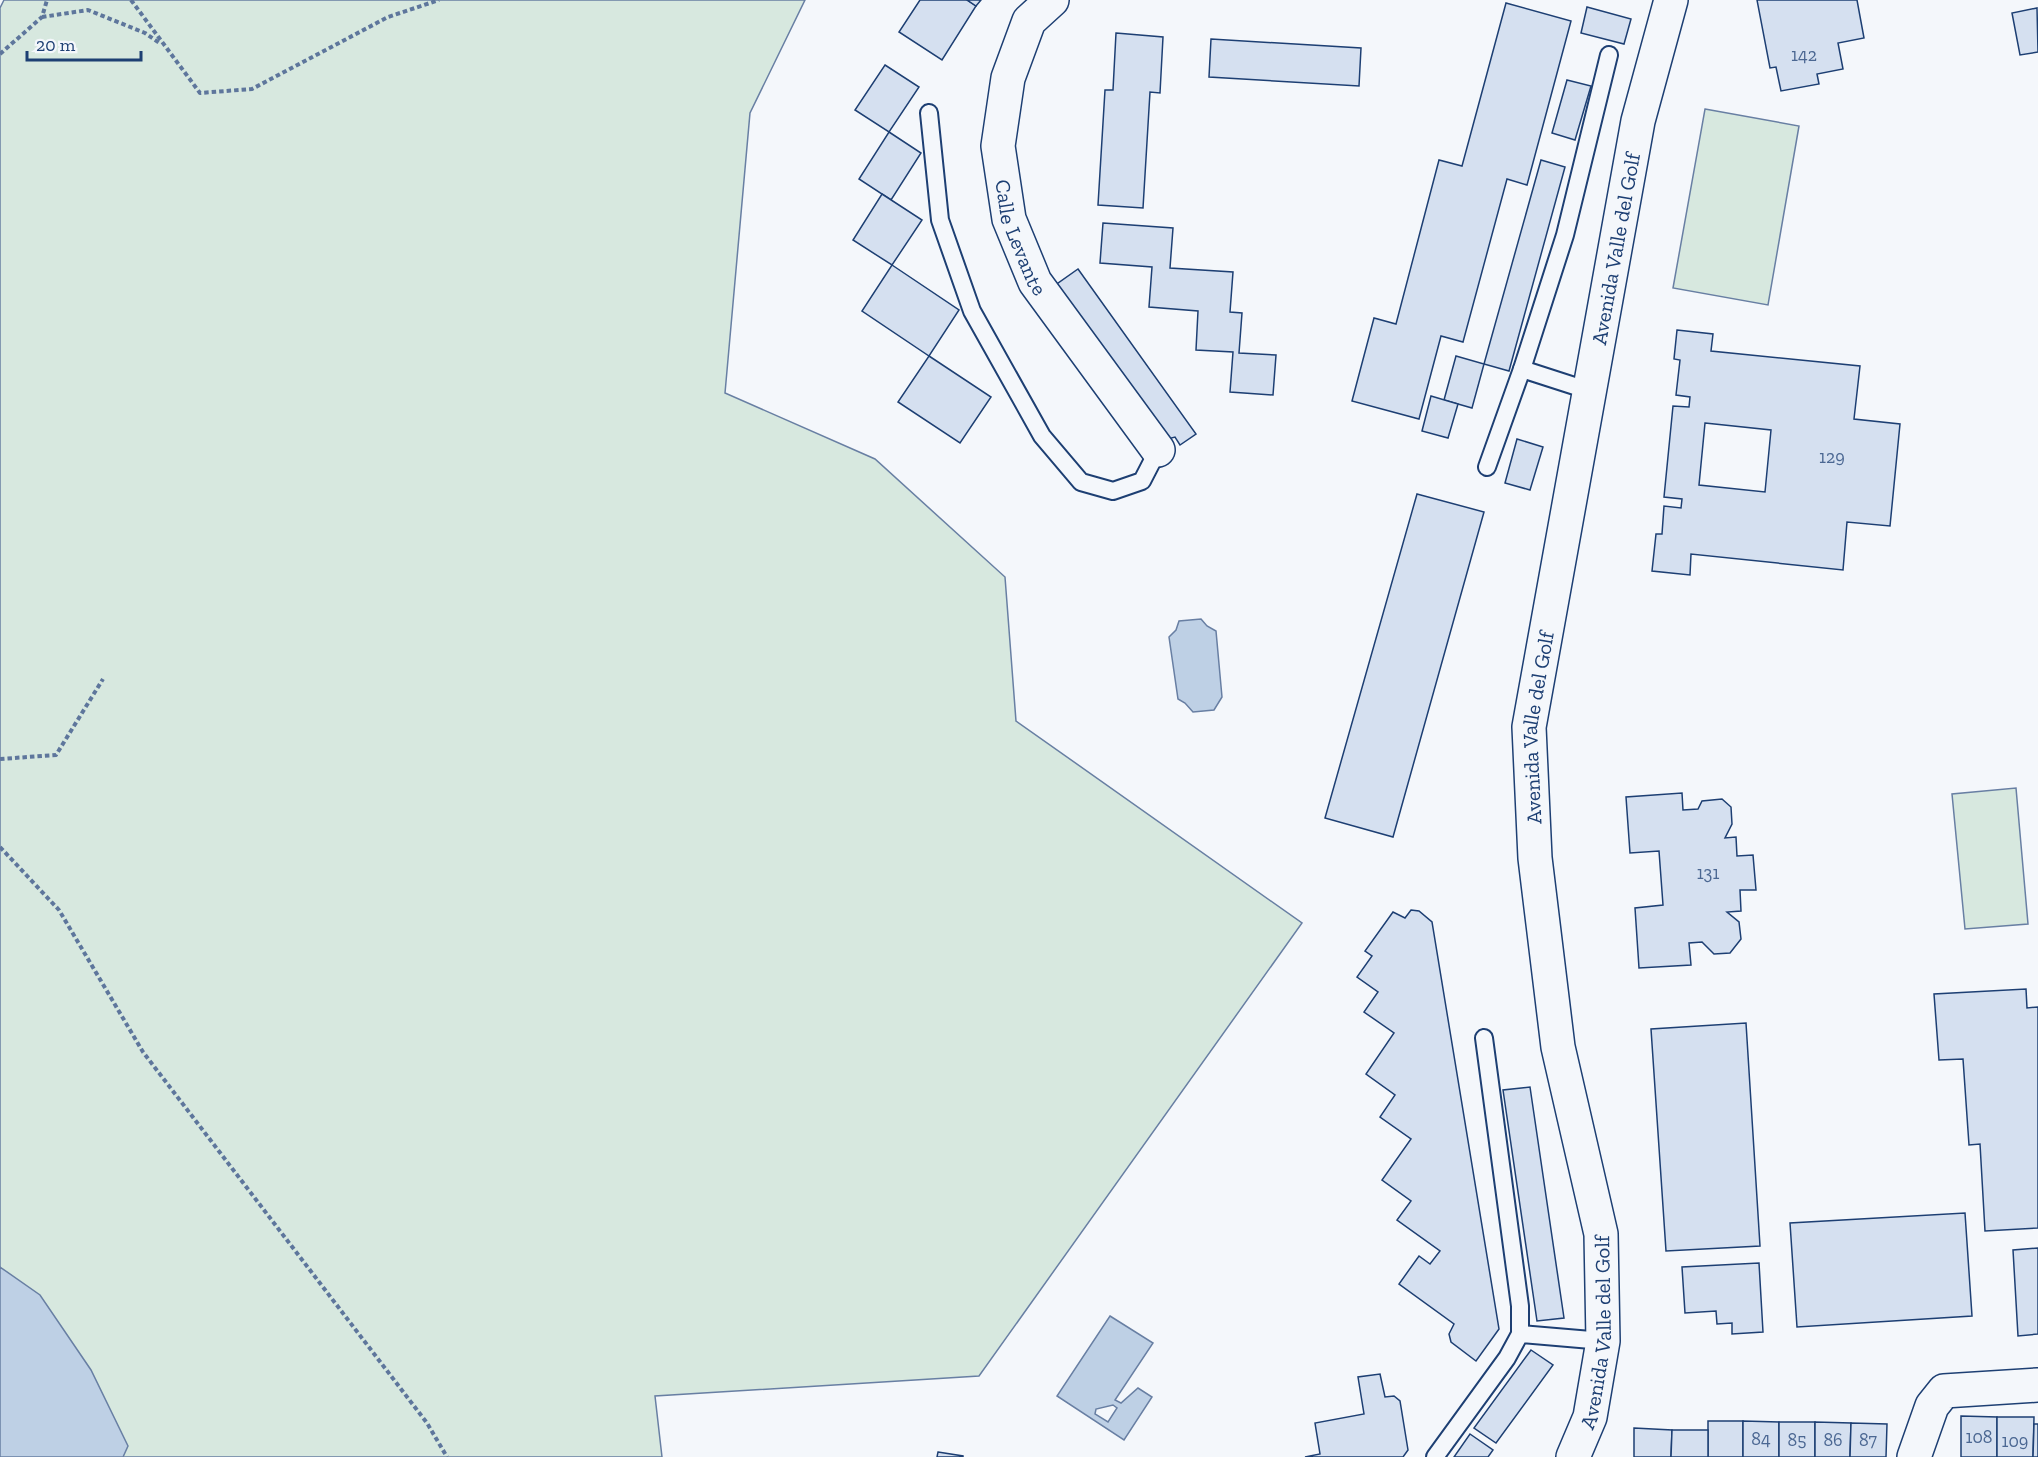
<svg xmlns="http://www.w3.org/2000/svg" width="2038" height="1457" font-family="'Zilla Slab',serif">
	<style>
		.green { fill: #d7e8df; stroke: #687fa3; stroke-width: 1.5 }
		.water { fill: #bed0e5; stroke: #687fa3; stroke-width: 1.5; fill-rule: evenodd }
		.building { fill: #d5e0f0; stroke: #1d3f73; stroke-width: 1.5; fill-rule: evenodd }
		.lines { fill: none; stroke-linecap: round; stroke-linejoin: round }
		.lane-casing { stroke: #1d3f73; stroke-width: 20 }
		.street-casing { stroke: #1d3f73; stroke-width: 36 }
		.path { stroke: #5e769c; stroke-width: 4; stroke-dasharray: 4.5 3; stroke-linecap: butt }
		.lane { stroke: #f4f7fb; stroke-width: 16 }
		.street { stroke: #f4f7fb; stroke-width: 33 }
		.labels { text-anchor: middle; dominant-baseline: central; stroke-width: 4.5; stroke-linejoin: round; paint-order: stroke }
		.number-label { font-size: 18px; fill: #4b6792 }
		.street-label { font-size: 21px; fill: #1d3f73; stroke: #f4f7fb }
	</style>
	<rect width="100%" height="100%" fill="#f4f7fb"/>
	<g class="green">
		<polygon points="4,0 805,0 750,113 725,393 875,459 1005,577 1016,721 1302,923 979,1376 655,1396 662,1457 0,1457 0,8"/>
		<polygon points="1705,109 1799,126 1768,305 1673,288"/>
		<polygon points="2016,788 2028,924 1965,929 1952,794"/>
	</g>
	<g class="water">
		<polygon points="1201,619 1207,626 1216,631 1222,697 1214,710 1193,712 1185,703 1178,699 1169,637 1176,630 1179,621"/>
		<polygon points="0,1267 40,1295 91,1370 128,1446 123,1457 0,1457"/>
		<path d="M1110 1316 1153 1343 1115 1400 1121 1403 1138 1388 1152 1397 1124 1440 1057 1396ZM1113 1405 1117 1408 1108 1422 1095 1414 1096 1409Z"/>
	</g>
	<g class="building">
		<polygon points="920,0 967,0 976,6 942,60 899,32"/>
		<polygon points="967,0 981,0 976,6"/>
		<polygon points="1757,0 1857,0 1864,38 1838,43 1843,69 1817,74 1819,84 1781,91 1776,67 1770,68"/>
		<polygon points="1506,3 1571,21 1527,185 1507,179 1463,342 1441,336 1419,419 1352,401 1374,318 1396,324 1439,160 1462,166"/>
		<polygon points="1587,7 1631,19 1624,44 1581,33"/>
		<polygon points="2037,8 2038,52 2020,55 2012,13"/>
		<polygon points="1116,33 1163,37 1160,93 1150,92 1143,208 1098,205 1105,90 1113,90"/>
		<polygon points="1211,39 1361,48 1359,86 1209,77"/>
		<polygon points="885,65 919,87 889,132 855,110"/>
		<polygon points="1567,80 1591,86 1575,140 1552,133"/>
		<polygon points="889,132 921,153 891,200 859,179"/>
		<polygon points="1541,160 1565,167 1509,371 1484,364"/>
		<polygon points="882,194 922,220 892,265 853,240"/>
		<polygon points="1103,223 1173,228 1170,268 1233,272 1230,312 1242,313 1239,353 1276,355 1273,395 1230,392 1233,352 1196,350 1198,311 1149,307 1152,267 1100,263"/>
		<polygon points="892,265 959,310 929,356 862,311"/>
		<polygon points="1078,269 1196,434 1180,445 1175,437 1164,440 1054,286"/>
		<path d="M1677 330 1713 334 1711 351 1860 366 1854 419 1900 424 1890 526 1847 522 1843 570 1691 554 1690 575 1652 571 1656 534H1662L1664 506 1681 508 1682 499 1664 497 1673 406 1689 407 1690 397 1676 395 1680 360 1674 359ZM1705 423 1771 430 1765 492 1699 485Z"/>
		<polygon points="929,356 991,397 960,443 898,402"/>
		<polygon points="1456,356 1484,364 1472,408 1444,400"/>
		<polygon points="1431,396 1458,404 1448,438 1422,431"/>
		<polygon points="1517,439 1543,447 1530,490 1505,483"/>
		<polygon points="1417,494 1484,512 1393,837 1325,818"/>
		<polygon points="1682,793 1683,810 1698,809 1702,801 1722,799 1731,807 1732,824 1725,838 1736,837 1737,856 1753,855 1756,890 1740,890 1741,911 1727,912 1739,922 1741,939 1730,953 1714,954 1702,942 1689,943 1691,965 1639,968 1635,908 1663,905 1659,851 1630,853 1626,797"/>
		<polygon points="1411,910 1419,911 1432,922 1499,1329 1476,1361 1451,1342 1449,1334 1454,1324 1399,1284 1419,1256 1430,1264 1440,1251 1397,1220 1411,1201 1382,1180 1411,1139 1380,1117 1395,1095 1366,1074 1394,1033 1364,1012 1378,992 1357,977 1372,956 1365,951 1393,912 1405,918"/>
		<polygon points="2026,989 2027,1008 2038,1007 2038,1228 1985,1231 1980,1144 1969,1145 1963,1059 1939,1060 1934,994"/>
		<polygon points="1746,1023 1760,1246 1666,1251 1651,1029"/>
		<polygon points="1530,1087 1564,1318 1537,1321 1503,1090"/>
		<polygon points="1965,1213 1972,1316 1797,1327 1790,1223"/>
		<polygon points="2038,1248 2038,1334 2018,1336 2013,1250"/>
		<polygon points="1759,1263 1763,1332 1732,1334 1732,1323 1717,1324 1716,1311 1685,1313 1682,1267"/>
		<polygon points="1531,1350 1553,1365 1496,1443 1474,1428"/>
		<polygon points="1380,1374 1385,1397 1394,1396 1400,1401 1408,1450 1403,1457 1305,1457 1320,1454 1315,1423 1364,1414 1358,1377"/>
		<polygon points="1961,1416 1997,1417 1997,1457 1961,1457"/>
		<polygon points="1997,1417 2034,1417 2033,1457 1997,1457"/>
		<rect x="1708" y="1421" width="35" height="36"/>
		<polygon points="1743,1421 1779,1422 1779,1457 1743,1457"/>
		<rect x="1779" y="1422" width="36" height="35"/>
		<polygon points="1815,1422 1851,1423 1850,1457 1815,1457"/>
		<polygon points="1851,1423 1887,1424 1886,1457 1850,1457"/>
		<polygon points="2034,1424 2038,1424 2038,1457 2033,1457"/>
		<polygon points="1634,1428 1672,1430 1671,1457 1634,1457"/>
		<polygon points="1672,1430 1708,1430 1708,1457 1671,1457"/>
		<polygon points="1470,1434 1493,1450 1488,1457 1454,1457"/>
		<polygon points="938,1452 963,1456 963,1457 937,1457"/>
	</g>
	<g class="lines">
		<g class="lane-casing">
			<g id="lane">
				<polyline points="929,113 940,220 972,311 1042,436 1081,482 1113,491 1142,481 1158,450"/>
				<polyline points="1522,369 1590,391"/>
				<polyline points="1487,467 1522,369 1565,235 1609,55"/>
				<polyline points="1484,1038 1520,1306 1520,1334"/>
				<polyline points="1435,1457 1507,1358 1520,1334 1603,1341"/>
			</g>
		</g>
		<g class="street-casing">
			<g id="street">
				<path id="s1" d="M1052 0 1029 21 1008 78 998 146 1009 219 1035 282 1158 450"/>
				<path id="s2" d="M1573 1457 1590 1417 1603 1341 1601 1234 1558 1047 1535 858 1529 727 1638 121 1671 0"/>
				<polyline points="1914,1457 1932,1406 1944,1391 2038,1385"/>
			</g>
		</g>
		<g class="path">
			<polyline points="131,0 200,93 252,89 388,17 439,0"/>
			<polyline points="42,17 88,10 145,33 161,44"/>
			<polyline points="0,54 42,17 47,0"/>
			<polyline points="0,759 56,755 103,679"/>
			<polyline points="0,847 59,910 143,1052 427,1423 447,1457"/>
		</g>
		<use href="#lane" class="lane"/>
		<use href="#street" class="street"/>
	</g>
	<g class="labels">
		<g class="number-label">
			<text x="1804" y="55">142</text>
			<text x="1832" y="457">129</text>
			<text x="1708" y="873">131</text>
			<text x="1979" y="1437">108</text>
			<text x="1761" y="1439">84</text>
			<text x="1797" y="1440">85</text>
			<text x="1833" y="1440">86</text>
			<text x="1868" y="1440">87</text>
			<text x="2015" y="1441">109</text>
		</g>
		<g class="street-label">
			<text stroke="none"><textPath href="#s1" startOffset="255">Calle Levante</textPath></text>
			<text stroke="none"><textPath href="#s2" startOffset="1227">Avenida Valle del Golf</textPath></text>
			<text stroke="none"><textPath href="#s2" startOffset="741">Avenida Valle del Golf</textPath></text>
			<text stroke="none"><textPath href="#s2" startOffset="129">Avenida Valle del Golf</textPath></text>
		</g>
	</g>
	<path d="M27 51v9h114v-9" fill="none" stroke="#1d3f73" stroke-width="3"/>
	<text x="36" y="51" font-size="18" fill="#1d3f73" stroke="#f4f7fb" stroke-width="4.5" paint-order="stroke">20 m</text>
</svg>
